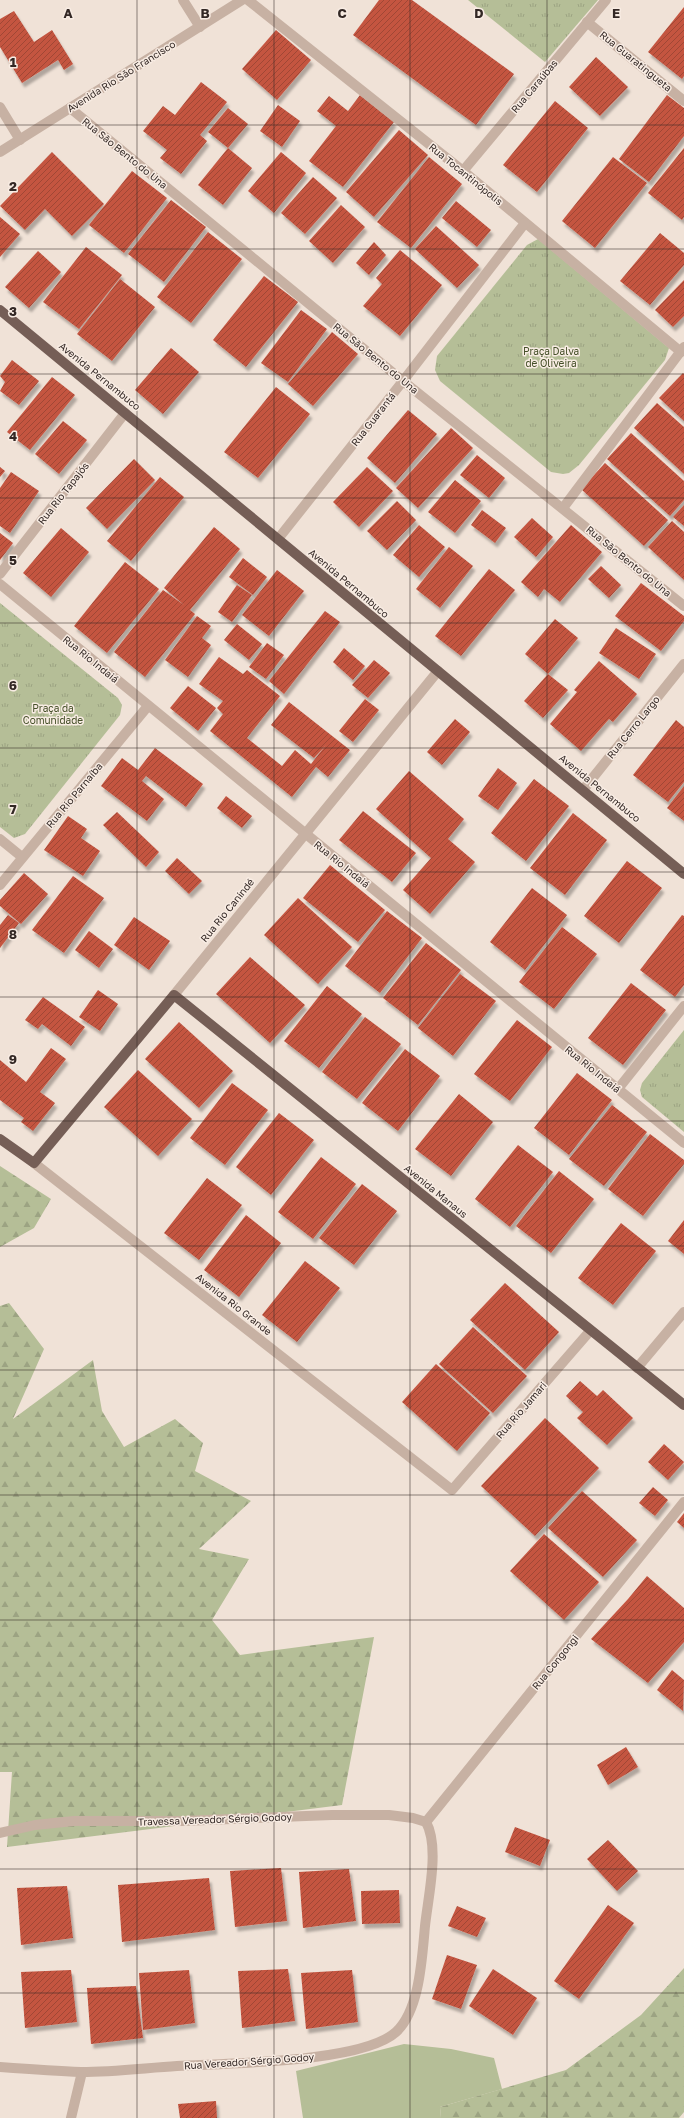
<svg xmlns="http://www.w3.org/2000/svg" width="684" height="2118" font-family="'Golos Text',sans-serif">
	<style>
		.grass { fill: #b5be97 }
		.forest { fill: url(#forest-firs) }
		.park { fill: url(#park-tufts) }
		.building { fill: url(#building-hatch); filter: url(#shadow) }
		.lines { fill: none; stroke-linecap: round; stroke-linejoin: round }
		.minor { stroke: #c7b1a3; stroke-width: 10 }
		.major { stroke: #755e56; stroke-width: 10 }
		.grid { fill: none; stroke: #332825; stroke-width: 1; stroke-opacity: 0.55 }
		.labels { text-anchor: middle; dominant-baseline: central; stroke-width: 3; stroke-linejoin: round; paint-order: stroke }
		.street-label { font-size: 10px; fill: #332825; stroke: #f8ece3 }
		.park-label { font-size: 10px; fill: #455029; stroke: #f8ece3 }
		.grid-label { font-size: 13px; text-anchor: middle; font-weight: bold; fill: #332825; stroke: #f8ece3; stroke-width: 3; stroke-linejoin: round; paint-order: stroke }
	</style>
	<defs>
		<pattern id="forest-firs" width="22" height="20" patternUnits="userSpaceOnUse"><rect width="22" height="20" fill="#b5be97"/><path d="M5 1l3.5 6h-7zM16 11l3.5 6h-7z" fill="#9ca382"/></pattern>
		<pattern id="park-tufts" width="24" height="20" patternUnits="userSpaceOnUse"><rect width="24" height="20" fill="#b5be97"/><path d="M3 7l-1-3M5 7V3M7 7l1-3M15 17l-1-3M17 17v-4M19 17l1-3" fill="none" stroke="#9ca382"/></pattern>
		<pattern id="building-hatch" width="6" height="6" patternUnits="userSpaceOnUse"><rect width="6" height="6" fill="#c45541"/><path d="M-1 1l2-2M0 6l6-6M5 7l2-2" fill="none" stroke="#a04636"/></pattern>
		<filter id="shadow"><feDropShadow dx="2.5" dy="4.5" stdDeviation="1" flood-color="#0004"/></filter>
	</defs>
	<rect width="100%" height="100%" fill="#f0e2d7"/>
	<polygon class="grass" points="404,2044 451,2049 494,2058 502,2089 440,2107 441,2118 303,2118 296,2071"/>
	<g class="forest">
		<polygon points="0,1166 51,1199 34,1228 0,1247"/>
		<polygon points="9,1303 44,1349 13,1419 93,1360 102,1411 124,1447 175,1419 203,1443 195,1471 251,1501 199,1549 249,1559 212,1620 240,1655 374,1637 342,1805 7,1847 12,1772 0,1772 0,1306"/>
		<polygon points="684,1968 684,2112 679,2118 441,2118 440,2107 566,2070 641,2015"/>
	</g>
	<g class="park">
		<polygon points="468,0 598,0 545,62"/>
		<polygon points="538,239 669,348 665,360 579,465 569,473 563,474 551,472 440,381 435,370 437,356 527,245"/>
		<polygon points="0,603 118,698 122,705 120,715 25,834 14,838 0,827"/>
		<polygon points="684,1030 684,1132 642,1097 640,1090 642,1083"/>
	</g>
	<g class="building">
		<polygon points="379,0 412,0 514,74 476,125 353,35"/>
		<polygon points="684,7 684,76 682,79 648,52"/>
		<polygon points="14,11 34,42 52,30 73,64 64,70 58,60 22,83 0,47 0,19"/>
		<polygon points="276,30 311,60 277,100 242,69"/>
		<polygon points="596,57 628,87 600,116 569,87"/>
		<polygon points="201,82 227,102 200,135 207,141 181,174 160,158 167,150 143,131 163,106 175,115"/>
		<polygon points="360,95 394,122 343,187 309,161 336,126 317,111 329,96 348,111"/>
		<polygon points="667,95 684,108 684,136 649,182 619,159"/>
		<polygon points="555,101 588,128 537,192 503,165"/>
		<polygon points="278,105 300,121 282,147 260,131"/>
		<polygon points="228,108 248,124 228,148 208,132"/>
		<polygon points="399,130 428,155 374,217 346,192"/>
		<polygon points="228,148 252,168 223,205 198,185"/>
		<polygon points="684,148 684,217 682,220 648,193"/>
		<polygon points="52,152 104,204 72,236 45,209 25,230 0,206"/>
		<polygon points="281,152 306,173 274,213 248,191"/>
		<polygon points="429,157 462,184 411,248 377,222"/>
		<polygon points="613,157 647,183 595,248 562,221"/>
		<polygon points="132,171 167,198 124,253 89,225"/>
		<polygon points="313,177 337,198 305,234 281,213"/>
		<polygon points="171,200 206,227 164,282 128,254"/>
		<polygon points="456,201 491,230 477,247 442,218"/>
		<polygon points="341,205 365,227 333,263 309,241"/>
		<polygon points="0,217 20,234 0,257"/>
		<polygon points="436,226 479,265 457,288 415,249"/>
		<polygon points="208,232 242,259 191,323 157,297"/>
		<polygon points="660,233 684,253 684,265 650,305 620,281"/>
		<polygon points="374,242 386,255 369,275 356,263"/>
		<polygon points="86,247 122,275 79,329 43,302"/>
		<polygon points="400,250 442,285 400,336 363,306 382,284 376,278"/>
		<polygon points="38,251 61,272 29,308 5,287"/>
		<polygon points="264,276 298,302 246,367 213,340"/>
		<polygon points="120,279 155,307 112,361 77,334"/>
		<polygon points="684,280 684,316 673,327 655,310"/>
		<polygon points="301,310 327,329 288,382 261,363"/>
		<polygon points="332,332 358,354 313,406 288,384"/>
		<polygon points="171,348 199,372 163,414 135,390"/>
		<polygon points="12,360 39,381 19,405 0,391 5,382 0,376"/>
		<polygon points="683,373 684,374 684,421 659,398"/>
		<polygon points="52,377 75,395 30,450 7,432"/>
		<polygon points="276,387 310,414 258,478 224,452"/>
		<polygon points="657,403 684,427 684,474 634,428"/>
		<polygon points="408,410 437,434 395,483 367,458"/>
		<polygon points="63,421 87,440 59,474 35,454"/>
		<polygon points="451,428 473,448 418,508 396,488"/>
		<polygon points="631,433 684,481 684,500 670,516 607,459"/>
		<polygon points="477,455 505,478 489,498 460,475"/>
		<polygon points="134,459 155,480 107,529 86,508"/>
		<polygon points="605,463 668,520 644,546 581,489"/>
		<polygon points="0,467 5,471 0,477"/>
		<polygon points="367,467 393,491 359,527 333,502"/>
		<polygon points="11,472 39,491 10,533 0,526 0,488"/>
		<polygon points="160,477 184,497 131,561 107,541"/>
		<polygon points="455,480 481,501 455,533 428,512"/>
		<polygon points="397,501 416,520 387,550 367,531"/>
		<polygon points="684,505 684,526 673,517"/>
		<polygon points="482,510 506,528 495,543 471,525"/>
		<polygon points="532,518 553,537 536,557 514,537"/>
		<polygon points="672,521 684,532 684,580 648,547"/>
		<polygon points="419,525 445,547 419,577 393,555"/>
		<polygon points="571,525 602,552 560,602 544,589 538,597 521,582"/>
		<polygon points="214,527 240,549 190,610 195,614 145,677 114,652 163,590 184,605 164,588"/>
		<polygon points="61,528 89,552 51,597 23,573"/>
		<polygon points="0,533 13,543 0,560"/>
		<polygon points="449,547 473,566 440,608 416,589"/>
		<polygon points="243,558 267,577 253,595 229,577"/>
		<polygon points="125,562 159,589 107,653 74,626"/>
		<polygon points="601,566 621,585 609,598 588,579"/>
		<polygon points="489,569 515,590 461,656 435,636"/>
		<polygon points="277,570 304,591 269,636 242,615"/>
		<polygon points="641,583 684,616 684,621 661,651 615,616"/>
		<polygon points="237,585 252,595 232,622 218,612"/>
		<polygon points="325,611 340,622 284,694 269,681"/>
		<polygon points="197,616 211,626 202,638 211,645 188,677 165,660"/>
		<polygon points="555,619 578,638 548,674 525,654"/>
		<polygon points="237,624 262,644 249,660 224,640"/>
		<polygon points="616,628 656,654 639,679 599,653"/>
		<polygon points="267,643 284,655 266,679 249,667"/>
		<polygon points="344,648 365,666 353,680 333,662"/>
		<polygon points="219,657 243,674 247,670 280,696 247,738 282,766 295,750 311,764 326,745 314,758 271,725 289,702 350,750 328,777 316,767 292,797 210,731 223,714 217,708 223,701 199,684"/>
		<polygon points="374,660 390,673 368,698 352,685"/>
		<polygon points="599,661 637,694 613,722 609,719 581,751 550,724 577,692 574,690"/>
		<polygon points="548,674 568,690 543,718 524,701"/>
		<polygon points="188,686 216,708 198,731 170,708"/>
		<polygon points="365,699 379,710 353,742 339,731"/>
		<polygon points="455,719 470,732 442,765 427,752"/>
		<polygon points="676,720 684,727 684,782 668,802 633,775"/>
		<polygon points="155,748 203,784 186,807 146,776 142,781 164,799 147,821 101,786 122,758 138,770"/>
		<polygon points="498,768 517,783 498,810 478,796"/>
		<polygon points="409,771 464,819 448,839 475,862 430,914 403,890 431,858 376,809"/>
		<polygon points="534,779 569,806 526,861 491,833"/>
		<polygon points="684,786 684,821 667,808"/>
		<polygon points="226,796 252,816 242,828 217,808"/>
		<polygon points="363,811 416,853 392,882 339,840"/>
		<polygon points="117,812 159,852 146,867 103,825"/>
		<polygon points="573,813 607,840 565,895 530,868"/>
		<polygon points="68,816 87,829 81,838 100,851 83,876 44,850"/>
		<polygon points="177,858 202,881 189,894 165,871"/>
		<polygon points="627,861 662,888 619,943 584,916"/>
		<polygon points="330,865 385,910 358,942 303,898"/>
		<polygon points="24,873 48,894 21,924 0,906 0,900"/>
		<polygon points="73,876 104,898 64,953 32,930"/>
		<polygon points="532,888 567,915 525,970 490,942"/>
		<polygon points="298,898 352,947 318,984 264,935"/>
		<polygon points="387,911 422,938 380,993 345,966"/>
		<polygon points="8,915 19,923 0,948 0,925"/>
		<polygon points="682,915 684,916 684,985 675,997 640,970"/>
		<polygon points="134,917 170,941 149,970 114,945"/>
		<polygon points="562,927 597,954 554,1009 519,982"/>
		<polygon points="89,931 113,949 99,968 75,950"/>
		<polygon points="426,943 461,970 418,1025 383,998"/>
		<polygon points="250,957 305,1005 270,1043 216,994"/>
		<polygon points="460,974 496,1001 453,1056 418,1028"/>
		<polygon points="631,983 666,1010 623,1065 588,1038"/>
		<polygon points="327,986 362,1014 319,1068 284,1041"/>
		<polygon points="98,990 118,1004 100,1031 79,1017"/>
		<polygon points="43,997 85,1027 71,1046 42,1024 38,1029 25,1020"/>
		<polygon points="365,1017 401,1044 357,1099 322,1072"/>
		<polygon points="517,1020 552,1047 510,1101 474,1074"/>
		<polygon points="179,1022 233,1071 199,1108 145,1059"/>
		<polygon points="51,1048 66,1059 40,1092 55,1103 33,1131 21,1122 24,1118 0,1100 0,1060 26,1082"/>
		<polygon points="405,1049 440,1076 398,1131 362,1103"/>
		<polygon points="138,1070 192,1119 158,1156 104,1107"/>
		<polygon points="577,1073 612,1100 569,1155 534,1128"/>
		<polygon points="232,1083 268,1110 225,1165 190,1138"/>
		<polygon points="459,1094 493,1122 451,1176 415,1149"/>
		<polygon points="612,1105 647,1132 604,1186 569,1159"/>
		<polygon points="279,1113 314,1140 271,1195 236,1167"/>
		<polygon points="650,1134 684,1160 684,1164 643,1216 608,1189"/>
		<polygon points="518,1145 553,1172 510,1227 475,1199"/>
		<polygon points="321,1157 356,1184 313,1239 278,1212"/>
		<polygon points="559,1171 594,1199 551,1253 516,1226"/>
		<polygon points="207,1178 242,1205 199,1260 164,1233"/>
		<polygon points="362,1184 397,1211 354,1265 319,1238"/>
		<polygon points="246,1215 281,1243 239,1297 204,1270"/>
		<polygon points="684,1220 684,1254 668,1241"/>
		<polygon points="621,1223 656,1251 613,1305 578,1278"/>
		<polygon points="305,1261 340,1288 297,1342 262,1315"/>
		<polygon points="505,1283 559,1332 525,1370 470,1320"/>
		<polygon points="473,1327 527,1376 493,1413 439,1364"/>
		<polygon points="436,1364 490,1413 457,1451 402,1402"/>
		<polygon points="580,1381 597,1396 603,1390 633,1418 607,1445 577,1418 583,1412 566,1396"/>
		<polygon points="545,1418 599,1468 535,1536 481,1486"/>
		<polygon points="664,1444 684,1462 668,1480 648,1462"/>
		<polygon points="653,1487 668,1500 655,1516 639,1503"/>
		<polygon points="582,1491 637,1540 603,1577 548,1528"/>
		<polygon points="684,1513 684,1528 677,1522"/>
		<polygon points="544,1534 599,1582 564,1620 510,1571"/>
		<polygon points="647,1576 684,1608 684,1642 648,1683 591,1639 628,1599"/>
		<polygon points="672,1670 684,1680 683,1711 657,1690"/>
		<polygon points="626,1747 638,1767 608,1785 597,1765"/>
		<polygon points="515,1827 550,1840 540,1866 505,1852"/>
		<polygon points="608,1840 638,1871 617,1891 587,1859"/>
		<polygon points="281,1868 287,1921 235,1927 230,1871"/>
		<polygon points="349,1869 356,1921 303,1928 299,1872"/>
		<polygon points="209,1878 215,1930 122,1942 118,1885"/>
		<polygon points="67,1886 73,1938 21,1945 17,1888"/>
		<polygon points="399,1890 400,1923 362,1924 361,1891"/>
		<polygon points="608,1905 634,1923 579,1999 554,1981"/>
		<polygon points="457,1906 486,1918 477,1937 448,1926"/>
		<polygon points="447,1955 477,1965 461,2009 432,1999"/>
		<polygon points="288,1969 295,2021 242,2028 238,1971"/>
		<polygon points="493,1969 537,1998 513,2035 469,2006"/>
		<polygon points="71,1970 77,2022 25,2028 21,1972"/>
		<polygon points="189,1970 195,2023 143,2030 139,1973"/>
		<polygon points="352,1970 358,2022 306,2029 301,1973"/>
		<polygon points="136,1986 143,2038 91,2044 87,1988"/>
		<polygon points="216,2101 217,2118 180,2118 178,2104"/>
	</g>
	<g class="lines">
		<g class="minor">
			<polyline points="183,0 200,27"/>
			<polyline points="248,0 463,171 681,352"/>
			<polyline points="587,22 684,101"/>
			<polyline points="0,107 20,140"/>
			<polyline points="70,108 403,381 684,606"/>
			<polyline points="0,152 242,0"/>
			<polyline points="463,171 606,0"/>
			<polyline points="563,508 684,347"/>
			<polyline points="278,539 403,381 525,223"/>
			<polyline points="0,574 125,413"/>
			<polyline points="0,584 684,1143"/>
			<polyline points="583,790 684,664"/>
			<polyline points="0,839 22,857"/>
			<polyline points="0,885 148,706"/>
			<polyline points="174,995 438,671"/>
			<polyline points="618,1089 684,1006"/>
			<polyline points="34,1163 452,1490 590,1331"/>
			<polyline points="637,1368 684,1312"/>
			<polyline points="426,1822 684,1502"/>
			<polyline points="0,1833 35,1825 74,1821 182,1821 332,1815 389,1815 413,1818 426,1822"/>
			<path d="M0 2067C27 2069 54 2071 81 2072 113 2072 145 2068 177 2066 226 2063 362 2063 396 2032 420 2010 422 1957 425 1926 428 1897 440 1847 426 1822"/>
			<polyline points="71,2118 82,2072"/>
		</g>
		<g class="major">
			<polyline points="0,310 684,874"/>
			<polyline points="0,1139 34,1163 174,995 684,1405"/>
		</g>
	</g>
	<path class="grid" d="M137 0V2118M274 0V2118M410 0V2118M547 0V2118M0 125H684M0 249H684M0 374H684M0 498H684M0 623H684M0 748H684M0 872H684M0 997H684M0 1121H684M0 1246H684M0 1370H684M0 1495H684M0 1620H684M0 1744H684M0 1869H684M0 1993H684"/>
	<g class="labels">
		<g class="street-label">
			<text transform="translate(636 61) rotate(39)">Rua Guaratingueta</text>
			<text transform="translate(121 76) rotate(-32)">Avenida Rio São Francisco</text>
			<text transform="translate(534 86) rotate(-50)">Rua Caraúbas</text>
			<text transform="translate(125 153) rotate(39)">Rua São Bento do Una</text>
			<text transform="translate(466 174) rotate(39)">Rua Tocantinópolis</text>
			<text transform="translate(376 358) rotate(39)">Rua São Bento do Una</text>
			<text transform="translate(100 376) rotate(39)">Avenida Pernambuco</text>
			<text transform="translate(373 419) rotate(-52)">Rua Guarantá</text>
			<text transform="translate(63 493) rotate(-52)">Rua Rio Tapajós</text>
			<text transform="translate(629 561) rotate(39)">Rua São Bento do Una</text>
			<text transform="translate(349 583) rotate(40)">Avenida Pernambuco</text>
			<text transform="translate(91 659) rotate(39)">Rua Rio Indaiá</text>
			<text transform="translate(633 727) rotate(-51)">Rua Cerro Largo</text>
			<text transform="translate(600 788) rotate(39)">Avenida Pernambuco</text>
			<text transform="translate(74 795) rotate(-50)">Rua Rio Parnaíba</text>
			<text transform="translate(342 864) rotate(39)">Rua Rio Indaiá</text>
			<text transform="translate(227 910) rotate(-51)">Rua Rio Canindé</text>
			<text transform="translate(593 1069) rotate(39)">Rua Rio Indaiá</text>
			<text transform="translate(436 1191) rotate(39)">Avenida Manaus</text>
			<text transform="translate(234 1304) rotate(38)">Avenida Rio Grande</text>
			<text transform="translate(521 1410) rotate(-49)">Rua Rio Jamari</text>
			<text transform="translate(555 1662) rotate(-51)">Rua Congongi</text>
			<text transform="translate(215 1819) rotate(-2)">Travessa Vereador Sérgio Godoy</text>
			<text transform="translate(249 2061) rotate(-4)">Rua Vereador Sérgio Godoy</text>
		</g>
		<g class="park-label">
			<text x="551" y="351">Praça Dalva<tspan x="551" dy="12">de Oliveira</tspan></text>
			<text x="53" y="708">Praça da<tspan x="53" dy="12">Comunidade</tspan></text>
		</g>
	</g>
	<g class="grid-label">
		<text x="68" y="18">A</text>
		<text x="205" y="18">B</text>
		<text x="342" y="18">C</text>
		<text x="479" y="18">D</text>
		<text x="616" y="18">E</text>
		<text x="13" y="67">1</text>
		<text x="13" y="191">2</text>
		<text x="13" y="316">3</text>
		<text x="13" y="441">4</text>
		<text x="13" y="565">5</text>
		<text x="13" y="690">6</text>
		<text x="13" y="814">7</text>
		<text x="13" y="939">8</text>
		<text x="13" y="1064">9</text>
	</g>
</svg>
